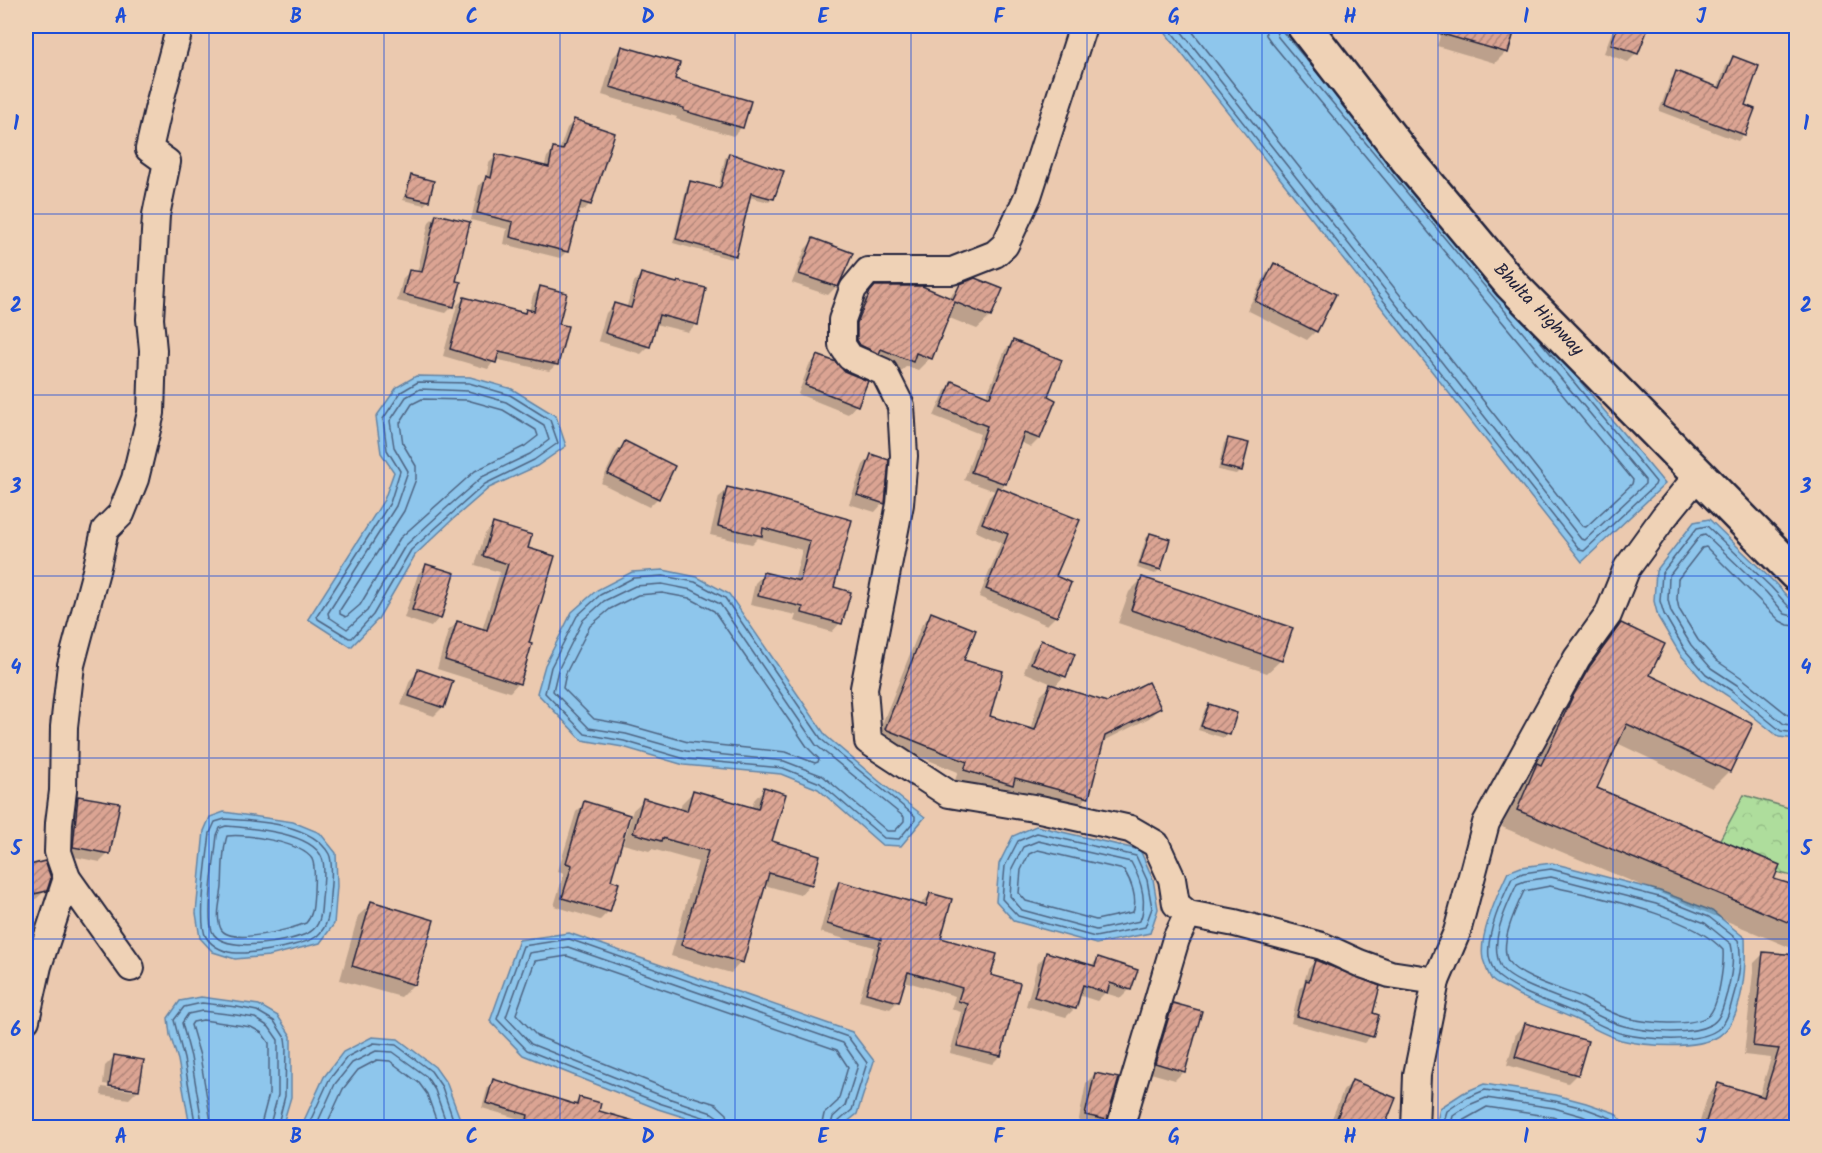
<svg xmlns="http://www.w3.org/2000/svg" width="1822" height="1153" font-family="Kalam,sans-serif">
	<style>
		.park { fill: url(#park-crowns); stroke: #68806c; stroke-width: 1.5 }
		.water { fill: #8ec6ec; stroke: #6384a5; stroke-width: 1.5 }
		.shadow { fill: #0003 }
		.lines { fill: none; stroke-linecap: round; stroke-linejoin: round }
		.shore { stroke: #4d6482; stroke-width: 1.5 }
		.building { fill: url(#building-hatch); stroke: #22223b; stroke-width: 1.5 }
		.minor-casing { stroke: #22223b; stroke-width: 30 }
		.trunk-casing { stroke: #22223b; stroke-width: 38 }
		.minor { stroke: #efd2b6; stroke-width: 26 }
		.trunk { stroke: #efd2b6; stroke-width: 33 }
		.grid { fill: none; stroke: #1d4ed8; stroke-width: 1.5; stroke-opacity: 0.55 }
		.labels { text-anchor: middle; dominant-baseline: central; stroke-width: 4.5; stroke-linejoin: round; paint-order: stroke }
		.street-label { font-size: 18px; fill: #22223b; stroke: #efd2b6 }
		.neatline { fill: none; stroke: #1d4ed8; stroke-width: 2 }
		.grid-label { font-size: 20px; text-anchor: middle; font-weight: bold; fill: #1d4ed8 }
	</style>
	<defs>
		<pattern id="park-crowns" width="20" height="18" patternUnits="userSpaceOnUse" patternTransform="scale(1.5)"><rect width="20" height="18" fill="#aedd9c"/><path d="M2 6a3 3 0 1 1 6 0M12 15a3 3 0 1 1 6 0" fill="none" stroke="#95bd87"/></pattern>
		<pattern id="building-hatch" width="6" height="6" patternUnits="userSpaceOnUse" patternTransform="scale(1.5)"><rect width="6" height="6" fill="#dba493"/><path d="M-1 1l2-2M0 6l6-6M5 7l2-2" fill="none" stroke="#b18579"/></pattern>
	</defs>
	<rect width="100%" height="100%" fill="#ebc9af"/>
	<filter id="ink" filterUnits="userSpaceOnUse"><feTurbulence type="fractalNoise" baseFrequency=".0167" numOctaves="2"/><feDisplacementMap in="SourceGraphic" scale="12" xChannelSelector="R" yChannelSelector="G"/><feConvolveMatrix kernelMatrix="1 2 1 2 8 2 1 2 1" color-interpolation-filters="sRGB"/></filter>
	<g filter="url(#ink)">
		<polygon class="park" points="1744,795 1796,810 1796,877 1711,856"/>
		<g class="water">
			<polygon points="1160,26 1286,26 1665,484 1582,562"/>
			<polygon points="416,376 470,377 512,389 556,416 566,446 537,466 489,488 452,520 415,555 378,619 351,647 308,619 384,500 394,472 381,453 376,417 397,387"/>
			<polygon points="1709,519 1775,583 1796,606 1796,739 1779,737 1728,696 1702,679 1680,654 1658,617 1654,601 1656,571 1694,522"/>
			<polygon points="663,570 697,577 729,594 826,736 880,782 925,817 901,846 882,845 818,789 781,774 684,765 623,747 582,740 537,693 545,665 572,612 597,590 632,572"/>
			<polygon points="224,812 293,822 320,833 336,853 337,886 334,924 320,943 269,956 235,959 213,952 200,938 196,913 204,831 210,817"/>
			<polygon points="1036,826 1140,850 1153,879 1158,909 1150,933 1096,944 1014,921 996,901 999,864 1013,836"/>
			<path d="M1552 863 1660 891 1712 911 1745 938C1746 964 1744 1020 1719 1036 1697 1050 1645 1046 1621 1040 1603 1035 1587 1024 1570 1017 1547 1007 1530 1003 1508 989 1503 987 1496 984 1492 980 1489 976 1485 965 1483 959 1478 936 1498 893 1508 872L1521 867Z"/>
			<polygon points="569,933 852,1032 874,1061 857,1114 841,1127 715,1127 658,1109 523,1055 490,1021 519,940"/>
			<polygon points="201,997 259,1005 278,1016 291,1036 291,1097 282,1127 190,1127 178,1060 170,1035 168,1018 180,1001"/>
			<polygon points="372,1037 398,1039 435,1067 447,1084 463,1127 301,1127 324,1077 343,1052"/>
			<polygon points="1484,1084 1556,1095 1586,1103 1615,1113 1627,1127 1436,1127 1440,1108 1463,1093"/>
		</g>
		<g class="shadow">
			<polygon points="1443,26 1514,26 1506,52 1495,63 1437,46"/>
			<polygon points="1614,26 1647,26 1637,53 1628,62 1604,53"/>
			<polygon points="622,48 742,127 733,136 676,119 677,117 602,95 613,57"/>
			<polygon points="1733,58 1743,106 1744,134 1738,141 1659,111 1671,79 1677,73 1717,89 1727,64"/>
			<polygon points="574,121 590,204 583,211 577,210 567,251 560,258 504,244 507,229 471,220 479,185 486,178 489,163 496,156 544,168 547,157 554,150 559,151 567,128"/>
			<polygon points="729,154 773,198 769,202 749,197 735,255 731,259 673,243 687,186 691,182 718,189 725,158"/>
			<polygon points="412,177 428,201 424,205 403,200 408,181"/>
			<polygon points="436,215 454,282 453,306 446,313 397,301 403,278 410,271 417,273 429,222"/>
			<polygon points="814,240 837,286 828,295 792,283 805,249"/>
			<polygon points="1274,265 1334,295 1316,331 1307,340 1247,310 1266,274"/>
			<polygon points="641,274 696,324 688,332 655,324 649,346 641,354 598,341 606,313 614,305 626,309 634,282"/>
			<polygon points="961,285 1001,290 990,317 977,329 947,317 930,358 918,370 907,366 899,373 870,361 848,357 858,307 876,288 948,298"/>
			<polygon points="540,288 557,325 557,364 549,371 495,359 488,369 443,356 457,305 465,298 523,314 527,311 529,311 533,295"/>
			<polygon points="1013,342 1046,397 1039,439 1031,447 1020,442 1005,484 1000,489 1055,577 1069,583 1055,617 1047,625 979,597 1001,543 975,531 989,497 995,491 964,480 980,434 934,416 945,391 953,383 986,397 1005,350"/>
			<polygon points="818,357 843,372 866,382 856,405 848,414 798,394 809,365"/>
			<polygon points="1228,439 1240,470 1236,474 1218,470 1224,443"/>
			<polygon points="625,443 658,498 649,507 601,483 616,452"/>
			<polygon points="871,456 883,503 875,512 849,504 863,465"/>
			<polygon points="728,489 850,521 832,588 840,623 832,632 794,621 796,615 750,605 755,583 764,574 794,581 802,550 758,538 752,544 710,535 719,497"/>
			<polygon points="493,525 526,549 527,644 518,683 510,692 437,669 448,631 457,623 482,630 500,572 475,565 485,534"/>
			<polygon points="1150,534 1168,540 1159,570 1155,574 1137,568 1146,538"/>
			<polygon points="426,566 439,618 431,627 404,618 418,574"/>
			<polygon points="1142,579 1281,660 1267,673 1118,623 1129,592"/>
			<polygon points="932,614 962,661 988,717 1030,730 1040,696 1052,684 1024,672 1032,650 1041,641 1064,676 1054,687 1108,704 1159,708 1149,718 1102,742 1087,797 1078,807 1008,789 1002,794 955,780 958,772 876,739 922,624"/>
			<polygon points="1621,625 1648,676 1729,771 1712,788 1617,743 1595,789 1772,880 1796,887 1796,950 1502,827 1520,781 1530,772 1556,717 1573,684 1604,641"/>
			<polygon points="419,671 443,707 434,716 401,705 410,680"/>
			<polygon points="1209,705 1228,734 1224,738 1198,730 1205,709"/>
			<polygon points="764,789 771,842 810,884 800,895 764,885 741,962 731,973 671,956 698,862 652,849 649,851 623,844 631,818 628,817 609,881 609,911 600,920 554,906 564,873 558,871 576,812 585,803 631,816 633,810 644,800 680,810 682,803 693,792 751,809 754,800"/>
			<polygon points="78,797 109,853 100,862 65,855 69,806"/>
			<polygon points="44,863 46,890 36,899 26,902 26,867"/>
			<polygon points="839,883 921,907 922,902 931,894 939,939 989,976 1000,1056 992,1064 950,1053 961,1012 951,1009 955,996 904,981 898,1001 890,1009 859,1001 874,947 820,932 831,891"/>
			<polygon points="372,903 414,984 401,997 340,980 358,916"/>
			<polygon points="1764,953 1796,1128 1698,1128 1708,1095 1718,1085 1759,1097 1771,1058 1744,1055 1754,963"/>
			<polygon points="1047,954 1091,966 1098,959 1130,989 1121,998 1105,993 1097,1001 1078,995 1075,1008 1066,1017 1026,1006 1038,963"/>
			<polygon points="1315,961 1371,1014 1371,1036 1364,1043 1291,1023 1299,989 1303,985 1308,969"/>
			<polygon points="1173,1004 1184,1071 1175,1080 1147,1072 1164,1013"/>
			<polygon points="1525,1024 1577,1074 1568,1083 1507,1065 1516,1033"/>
			<polygon points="114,1057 138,1090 129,1099 101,1095 102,1087 133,1091 133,1088 103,1084 105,1066"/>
			<polygon points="1095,1074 1105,1119 1097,1128 1078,1124 1086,1083"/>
			<polygon points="494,1081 574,1104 580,1099 592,1128 527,1128 522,1126 523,1120 482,1108 488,1087"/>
			<polygon points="1352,1082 1383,1128 1328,1128 1343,1091"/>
		</g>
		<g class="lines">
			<g class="shore">
				<polyline points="1167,26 1580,550 1584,551 1655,485 1656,482 1527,325"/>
				<polyline points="1177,26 1581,539 1585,540 1645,484 1645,480 1278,37 1274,26"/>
				<polyline points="1188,26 1582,526 1586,527 1632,484 1633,480 1271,42 1266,35 1265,26"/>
				<polyline points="1282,26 1283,32 1320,76"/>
				<polygon points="418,382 469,383 510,395 550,420 558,443 534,460 485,484 411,550 373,615 352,638 349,638 318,619 317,616 390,503 400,471 387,450 383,419 401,392"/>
				<polygon points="420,389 468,391 506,402 544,425 549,440 530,454 482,477 443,511 405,546 367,611 347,629 329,617 328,613 396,506 408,471 394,447 390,421 406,397"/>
				<polygon points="422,399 467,400 503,410 536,430 538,436 525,446 475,471 400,538 360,605 346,617 340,614 340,610 404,511 416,479 416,466 403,444 400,423 412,404"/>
				<polygon points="663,576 695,582 725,598 822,740 915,816 915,820 899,839 884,838 820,783 783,768 685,759 624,741 585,734 545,693 551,667 577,616 600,595 633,578"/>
				<polygon points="662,584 692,590 720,604 816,745 904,817 904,821 895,831 887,831 823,776 784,761 686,751 626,734 589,728 553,691 558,670 583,620 604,601 635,586"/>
				<polygon points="662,593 689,598 714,611 808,748 819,759 818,762 815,763 786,752 688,742 628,725 594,719 563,688 566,673 590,626 610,609 638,595"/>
				<polyline points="1796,610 1790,608 1771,587 1707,526 1697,528 1662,573 1660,601 1664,614 1685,650 1706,674 1732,691 1781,731 1796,733"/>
				<polyline points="1796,617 1785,614 1766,592 1705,534 1701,535 1669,576 1668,600 1671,612 1691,645 1711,668 1737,685 1784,724 1796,726"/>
				<polyline points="1796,626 1788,625 1780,621 1706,547 1702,548 1678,579 1677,599 1679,609 1698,640 1717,661 1742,678 1788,715 1796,717"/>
				<path d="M225 819C256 821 312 823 329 854 333 862 331 885 330 895 329 910 330 925 317 936 307 945 252 954 237 953 226 953 212 947 206 937 197 922 208 853 210 833L215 822Z"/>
				<path d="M226 826C250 828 312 832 322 858 326 867 323 889 322 899 321 910 322 925 310 932 293 942 221 955 212 931 206 914 215 856 217 835L220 828Z"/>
				<polygon points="1037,833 1136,856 1147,880 1152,908 1145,927 1095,937 1018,916 1002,899 1005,866 1018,841"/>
				<path d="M227 836C246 834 301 842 312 859 316 867 314 883 314 892 313 903 314 914 306 923 292 929 231 946 221 929 215 917 221 899 222 887 223 871 222 852 227 836Z"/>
				<path d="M1038 841 1131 862C1141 880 1148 901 1140 921L1096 930 1022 910 1010 896 1012 868 1023 847Z"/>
				<path d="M1038 850 1124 870C1131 881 1138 899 1133 912L1096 920 1026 901 1019 893 1021 870 1029 854Z"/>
				<path d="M1551 869 1659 897 1709 917 1738 940C1743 957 1739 977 1734 994 1730 1007 1729 1021 1717 1030 1697 1044 1646 1039 1623 1034 1606 1030 1589 1018 1573 1012 1547 1001 1521 994 1499 977 1494 973 1490 962 1489 957 1486 933 1502 899 1512 878L1523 873Z"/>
				<path d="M1551 877 1656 904 1705 923 1731 944C1735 959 1731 978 1727 993 1723 1005 1722 1019 1710 1025 1689 1036 1647 1032 1624 1026 1607 1022 1591 1011 1574 1004 1558 997 1509 982 1501 967 1488 942 1506 908 1517 884L1525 881Z"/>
				<path d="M1550 886C1596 897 1692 915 1723 950 1724 964 1719 1007 1708 1016 1692 1027 1646 1023 1627 1018 1611 1014 1596 1004 1581 997 1564 990 1517 977 1508 961 1499 943 1516 908 1524 891Z"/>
				<polyline points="196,1128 184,1059 174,1020 184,1007 202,1003 237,1007 257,1011 274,1021 285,1038 286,1047 285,1096 277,1128"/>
				<polyline points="203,1128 191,1057 182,1023 188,1014 202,1011 236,1015 255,1018 269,1027 278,1040 278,1095 269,1128"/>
				<polyline points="212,1128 200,1056 191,1025 193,1022 203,1020 251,1027 262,1033 269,1043 269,1094 260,1128"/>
				<polyline points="307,1128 329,1080 347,1057 374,1043 396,1045 431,1071 442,1087 456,1128"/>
				<polyline points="315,1128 335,1084 352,1063 376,1051 393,1052 426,1076 435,1090 448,1128"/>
				<polyline points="325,1128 343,1089 358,1070 377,1060 390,1061 419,1083 427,1094 439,1128"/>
				<polyline points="713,1128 712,1122 709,1119 659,1103 527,1050 497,1019 523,946 569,939 848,1037 867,1063 852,1110 839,1121 838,1128"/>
				<polyline points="721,1128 719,1118 712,1113 662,1096 531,1044 506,1017 529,953 568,947 843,1043 858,1065 845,1106 833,1117 830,1128"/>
				<polyline points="730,1128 727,1114 716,1104 665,1088 537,1036 516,1014 535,961 567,956 837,1050 848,1067 838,1101 824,1114 821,1128"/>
				<polyline points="1442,1128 1447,1111 1466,1098 1485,1090 1555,1101 1584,1108 1611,1118 1619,1128"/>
				<polyline points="1450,1128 1453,1116 1469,1105 1486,1098 1554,1108 1582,1116 1609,1128"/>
				<polyline points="1459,1128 1462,1121 1487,1107 1552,1117 1588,1128"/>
			</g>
		</g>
		<g class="building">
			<polygon points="1435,26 1516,26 1508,53 1435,32"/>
			<polygon points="1618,26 1649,26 1638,54 1611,44"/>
			<polygon points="622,46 680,63 675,79 751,101 743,128 684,111 684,108 610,87"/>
			<polygon points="1733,56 1759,66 1745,105 1755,109 1745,135 1664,105 1676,71 1720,88"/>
			<polygon points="574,119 615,133 591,205 581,202 568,252 510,237 513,222 477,213 486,176 491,178 496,154 549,167 553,148 563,150"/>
			<polygon points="729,153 784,171 774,199 751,193 736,256 676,239 690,181 719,188 721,186"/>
			<polygon points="411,175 434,181 429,201 406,196"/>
			<polygon points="436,214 470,222 456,281 461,282 454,307 403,294 409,270 422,272"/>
			<polygon points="813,238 853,253 838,287 799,274"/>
			<polygon points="1274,263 1336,294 1317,332 1255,301"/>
			<polygon points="641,273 677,283 678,281 706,288 698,325 659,315 650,347 605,333 614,303 631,308"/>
			<polygon points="975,278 1003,289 991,317 955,302 932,359 916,353 913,362 881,349 879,354 860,345 857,340 857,323 870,292 875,286 922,286 953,299 960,284"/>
			<polygon points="540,286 567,293 559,324 568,326 558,365 499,352 496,363 450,349 464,297 525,313 526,309 534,311"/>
			<polygon points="1013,340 1062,360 1048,396 1056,400 1040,439 1024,433 1006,484 971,472 987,426 941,408 952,381 990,397"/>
			<polygon points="817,355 836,362 844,371 868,381 858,406 805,385"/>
			<polygon points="1228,438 1249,443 1242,471 1221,466"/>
			<polygon points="625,441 675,466 659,499 608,474"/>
			<polygon points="871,454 889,460 885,504 857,495"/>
			<polygon points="727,487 771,497 852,520 834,587 851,592 842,624 802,613 803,607 758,596 763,572 800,581 810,541 763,528 762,536 718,526"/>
			<polygon points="997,487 1080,520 1056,576 1071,583 1057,617 986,589 1008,534 982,523"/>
			<polygon points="493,523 532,535 528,548 555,556 529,643 532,644 520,684 445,660 457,621 487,630 508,564 483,556"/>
			<polygon points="1150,533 1170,539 1161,570 1140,564"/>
			<polygon points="426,564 455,573 441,619 412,610"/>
			<polygon points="1142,577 1293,628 1282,661 1131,610"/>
			<polygon points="931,612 976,630 964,660 1003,671 990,716 1035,730 1050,684 1107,702 1148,682 1161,708 1105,736 1089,798 1015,778 1013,785 964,770 967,762 885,729"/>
			<polygon points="1621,623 1665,644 1650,675 1753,724 1730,772 1627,724 1597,788 1780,865 1774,879 1797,886 1797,926 1517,810 1537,763 1541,765 1572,698 1590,666"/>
			<polygon points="1041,640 1075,654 1066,677 1031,663"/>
			<polygon points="418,669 453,681 444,708 409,696"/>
			<polygon points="1209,704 1237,713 1230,735 1201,726"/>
			<polygon points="764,787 786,794 772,841 820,855 812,885 769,873 743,963 681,945 708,851 662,838 661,841 633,833 643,798 687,811 693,790 758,809"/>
			<polygon points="78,796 120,803 110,854 73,847"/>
			<polygon points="584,801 630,815 611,880 619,883 610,912 562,898 572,865 566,863"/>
			<polygon points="45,861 51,878 47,891 29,895 26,880 26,866"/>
			<polygon points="839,881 926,906 930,893 952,899 941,938 997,954 991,975 1020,983 1001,1056 957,1046 968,1004 958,1001 962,988 908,972 899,1002 866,993 881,939 827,924"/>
			<polygon points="371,901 434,920 415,985 352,966"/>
			<polygon points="1046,952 1095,966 1098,957 1138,970 1131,990 1110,983 1107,993 1083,985 1076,1009 1034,997"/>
			<polygon points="1763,952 1797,955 1797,1128 1704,1128 1718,1083 1764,1097 1779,1049 1753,1046"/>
			<polygon points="1315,960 1380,986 1373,1013 1379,1015 1373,1037 1297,1016 1306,980 1309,981"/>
			<polygon points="1173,1003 1202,1011 1185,1072 1155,1063"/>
			<polygon points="1525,1023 1588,1041 1578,1075 1515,1057"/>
			<polygon points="114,1055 144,1060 139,1090 109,1086"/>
			<polygon points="1095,1073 1119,1078 1107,1120 1085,1115"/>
			<polygon points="493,1079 577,1105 579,1097 601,1103 599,1111 634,1121 633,1128 551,1128 527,1120 528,1115 486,1103"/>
			<polygon points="1352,1080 1396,1098 1384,1128 1333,1128"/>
		</g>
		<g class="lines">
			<g class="minor-casing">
				<g id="minor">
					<polyline points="1083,26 1028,196 1005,245 995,254 952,271 868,271 853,289 842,320 842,345 850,357 884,372 901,406 904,456 900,504 864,688 868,741 949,794 1040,809 1130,829 1156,844 1172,879 1176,904 1188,914 1235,923 1322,946 1359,963 1390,974 1436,981"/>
					<polyline points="131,968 67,878 58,852 59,823 63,791 64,727 71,665 96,571 105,530 121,514 135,479 151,413 153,350 150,319 156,215 167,162 149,149 160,101 180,26"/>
					<polyline points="26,1020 38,966 67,878"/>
					<polyline points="1120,1128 1176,939 1188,914"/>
					<polyline points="1415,1128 1417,1075 1436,981 1457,932 1486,823 1577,658 1608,615 1627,568 1664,517 1699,474"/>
				</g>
			</g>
			<g class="trunk-casing">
				<polyline id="trunk" points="1304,26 1406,158 1511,284 1796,574"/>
			</g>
			<use href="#minor" class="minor"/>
			<use href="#trunk" class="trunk"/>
		</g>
	</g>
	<path class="grid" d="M209 26V1128M384 26V1128M560 26V1128M735 26V1128M911 26V1128M1087 26V1128M1262 26V1128M1438 26V1128M1613 26V1128M26 214H1796M26 395H1796M26 576H1796M26 758H1796M26 939H1796"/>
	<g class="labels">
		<g class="street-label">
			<text transform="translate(1538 310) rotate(46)">Bhulta Highway</text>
		</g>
	</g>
	<rect width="1822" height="1153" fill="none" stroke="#efd2b6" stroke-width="66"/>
	<rect x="33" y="33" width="1756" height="1087" class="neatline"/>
	<g class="grid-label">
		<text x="121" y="23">A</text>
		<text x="296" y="23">B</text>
		<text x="472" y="23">C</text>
		<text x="648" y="23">D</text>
		<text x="823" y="23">E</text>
		<text x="999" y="23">F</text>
		<text x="1174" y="23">G</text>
		<text x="1350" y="23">H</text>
		<text x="1526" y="23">I</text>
		<text x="1701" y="23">J</text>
		<text x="16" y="130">1</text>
		<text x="1806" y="130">1</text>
		<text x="16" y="312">2</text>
		<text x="1806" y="312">2</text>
		<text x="16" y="493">3</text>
		<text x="1806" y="493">3</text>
		<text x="16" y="674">4</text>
		<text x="1806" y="674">4</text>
		<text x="16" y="855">5</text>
		<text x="1806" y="855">5</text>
		<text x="16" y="1036">6</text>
		<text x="1806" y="1036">6</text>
		<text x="121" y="1143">A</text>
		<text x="296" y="1143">B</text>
		<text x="472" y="1143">C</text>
		<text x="648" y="1143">D</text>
		<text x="823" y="1143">E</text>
		<text x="999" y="1143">F</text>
		<text x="1174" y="1143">G</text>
		<text x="1350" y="1143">H</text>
		<text x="1526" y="1143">I</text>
		<text x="1701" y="1143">J</text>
	</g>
</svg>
